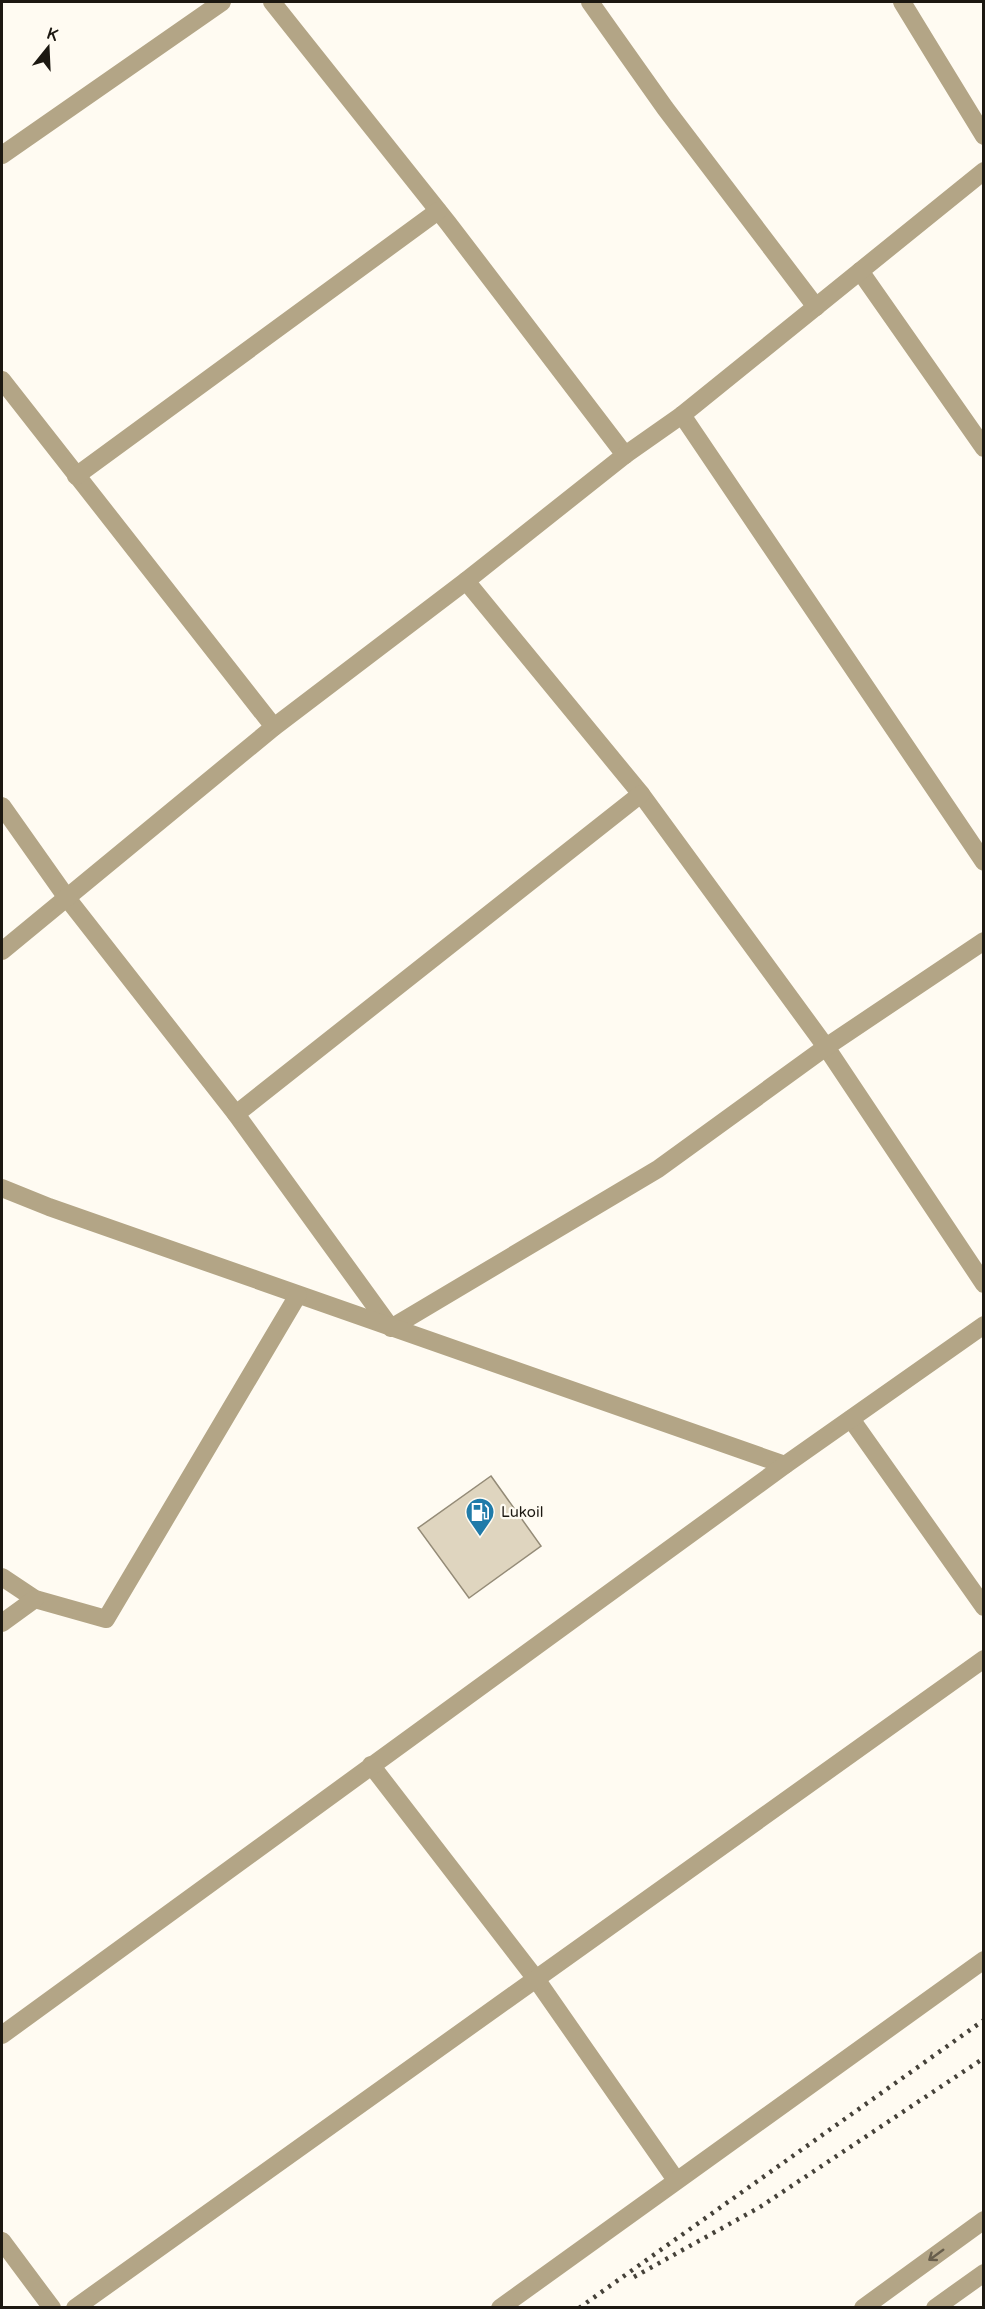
<svg xmlns="http://www.w3.org/2000/svg" width="985" height="2309" font-family="'Varela Round',sans-serif">
	<style>
		.building { fill: #dfd5bf; stroke: #948b77; stroke-width: 1.5 }
		.lines { fill: none; stroke-linecap: round; stroke-linejoin: round }
		.minor { stroke: #b3a586; stroke-width: 18 }
		.rail { stroke: #454139; stroke-width: 4.5; stroke-dasharray: 3 6; stroke-linecap: butt }
		.oneway { stroke: #685e4c }
		.labels { text-anchor: middle; dominant-baseline: central; stroke-width: 4.5; stroke-linejoin: round; paint-order: stroke }
		.poi-label { font-size: 15px; fill: #1c1811; stroke: #fffbf2; text-anchor: start }
	</style>
	<rect width="100%" height="100%" fill="#fffbf2"/>
	<polygon class="building" points="491,1476 541,1546 469,1598 418,1528"/>
	<g class="lines">
		<g class="minor">
			<polyline points="272,2 448,223 625,455"/>
			<polyline points="590,2 665,108 816,307"/>
			<polyline points="902,2 984,136"/>
			<polyline points="2,155 222,2"/>
			<polyline points="860,271 984,448"/>
			<polyline points="2,380 274,727"/>
			<polyline points="682,415 984,862"/>
			<polyline points="76,476 438,211"/>
			<polyline points="466,581 641,794 826,1047 984,1284"/>
			<polyline points="2,806 67,898 236,1114 391,1328 658,1169 826,1047 984,941"/>
			<polyline points="2,951 274,727 466,581 625,455 682,415 984,171"/>
			<polyline points="236,1114 641,794"/>
			<polyline points="2,1188 49,1207 785,1465"/>
			<polyline points="851,1419 984,1607"/>
			<polyline points="2,1577 35,1599 106,1619 298,1295"/>
			<polyline points="2,1623 35,1599"/>
			<polyline points="371,1765 536,1979 676,2180"/>
			<polyline points="2,2035 785,1465 984,1325"/>
			<polyline points="2,2241 52,2308"/>
			<polyline points="75,2308 984,1659"/>
			<polyline points="500,2308 984,1960"/>
			<polyline points="863,2308 984,2220"/>
			<polyline points="935,2308 984,2273"/>
		</g>
		<g class="rail">
			<polyline points="634,2277 760,2207 984,2058"/>
			<polyline points="579,2308 984,2020"/>
		</g>
	</g>
	<defs><path id="oneway-shaft" d="M-6 0H5M1.5-3L5.5 0L1.5 3" fill="none" stroke-width="1.6" stroke-linecap="round" stroke-linejoin="round" transform="scale(1.5)"/></defs>
	<use class="oneway" href="#oneway-shaft" transform="translate(936 2255) rotate(144)"/>
	<defs>
		<g id="fuel-pin" transform="scale(1.5)"><path d="M0 17L-7.5 6A9.5 9.5 0 1 1 7.5 6Z" fill="#207ba9" stroke="#fffbf2"/><path d="M-5.5-6h7V0h2V4h1.3V-2.5L3-4.5l.8-.8L6-3V5H2.5V1h-1V6h-7ZM-4.2-4.7v3.2H.2V-4.7Z" fill="#fff"/></g>
	</defs>
	<g fill-rule="evenodd">
		<use href="#fuel-pin" x="480" y="1512"/>
	</g>
	<g class="labels">
		<g class="poi-label">
			<text x="501" y="1512">Lukoil</text>
		</g>
	</g>
	<rect width="985" height="2309" fill="none" stroke="#1c1811" stroke-width="6"/>
	<g transform="translate(48 48) rotate(18)" stroke="#fffbf2" stroke-width="4.5" paint-order="stroke">
	<path d="M0-4.5L10 22L0 15L-10 22Z" fill="#1c1811"/>
	<text y="-9" font-size="16" font-weight="bold" text-anchor="middle" fill="#1c1811">K</text>
	</g>
</svg>
